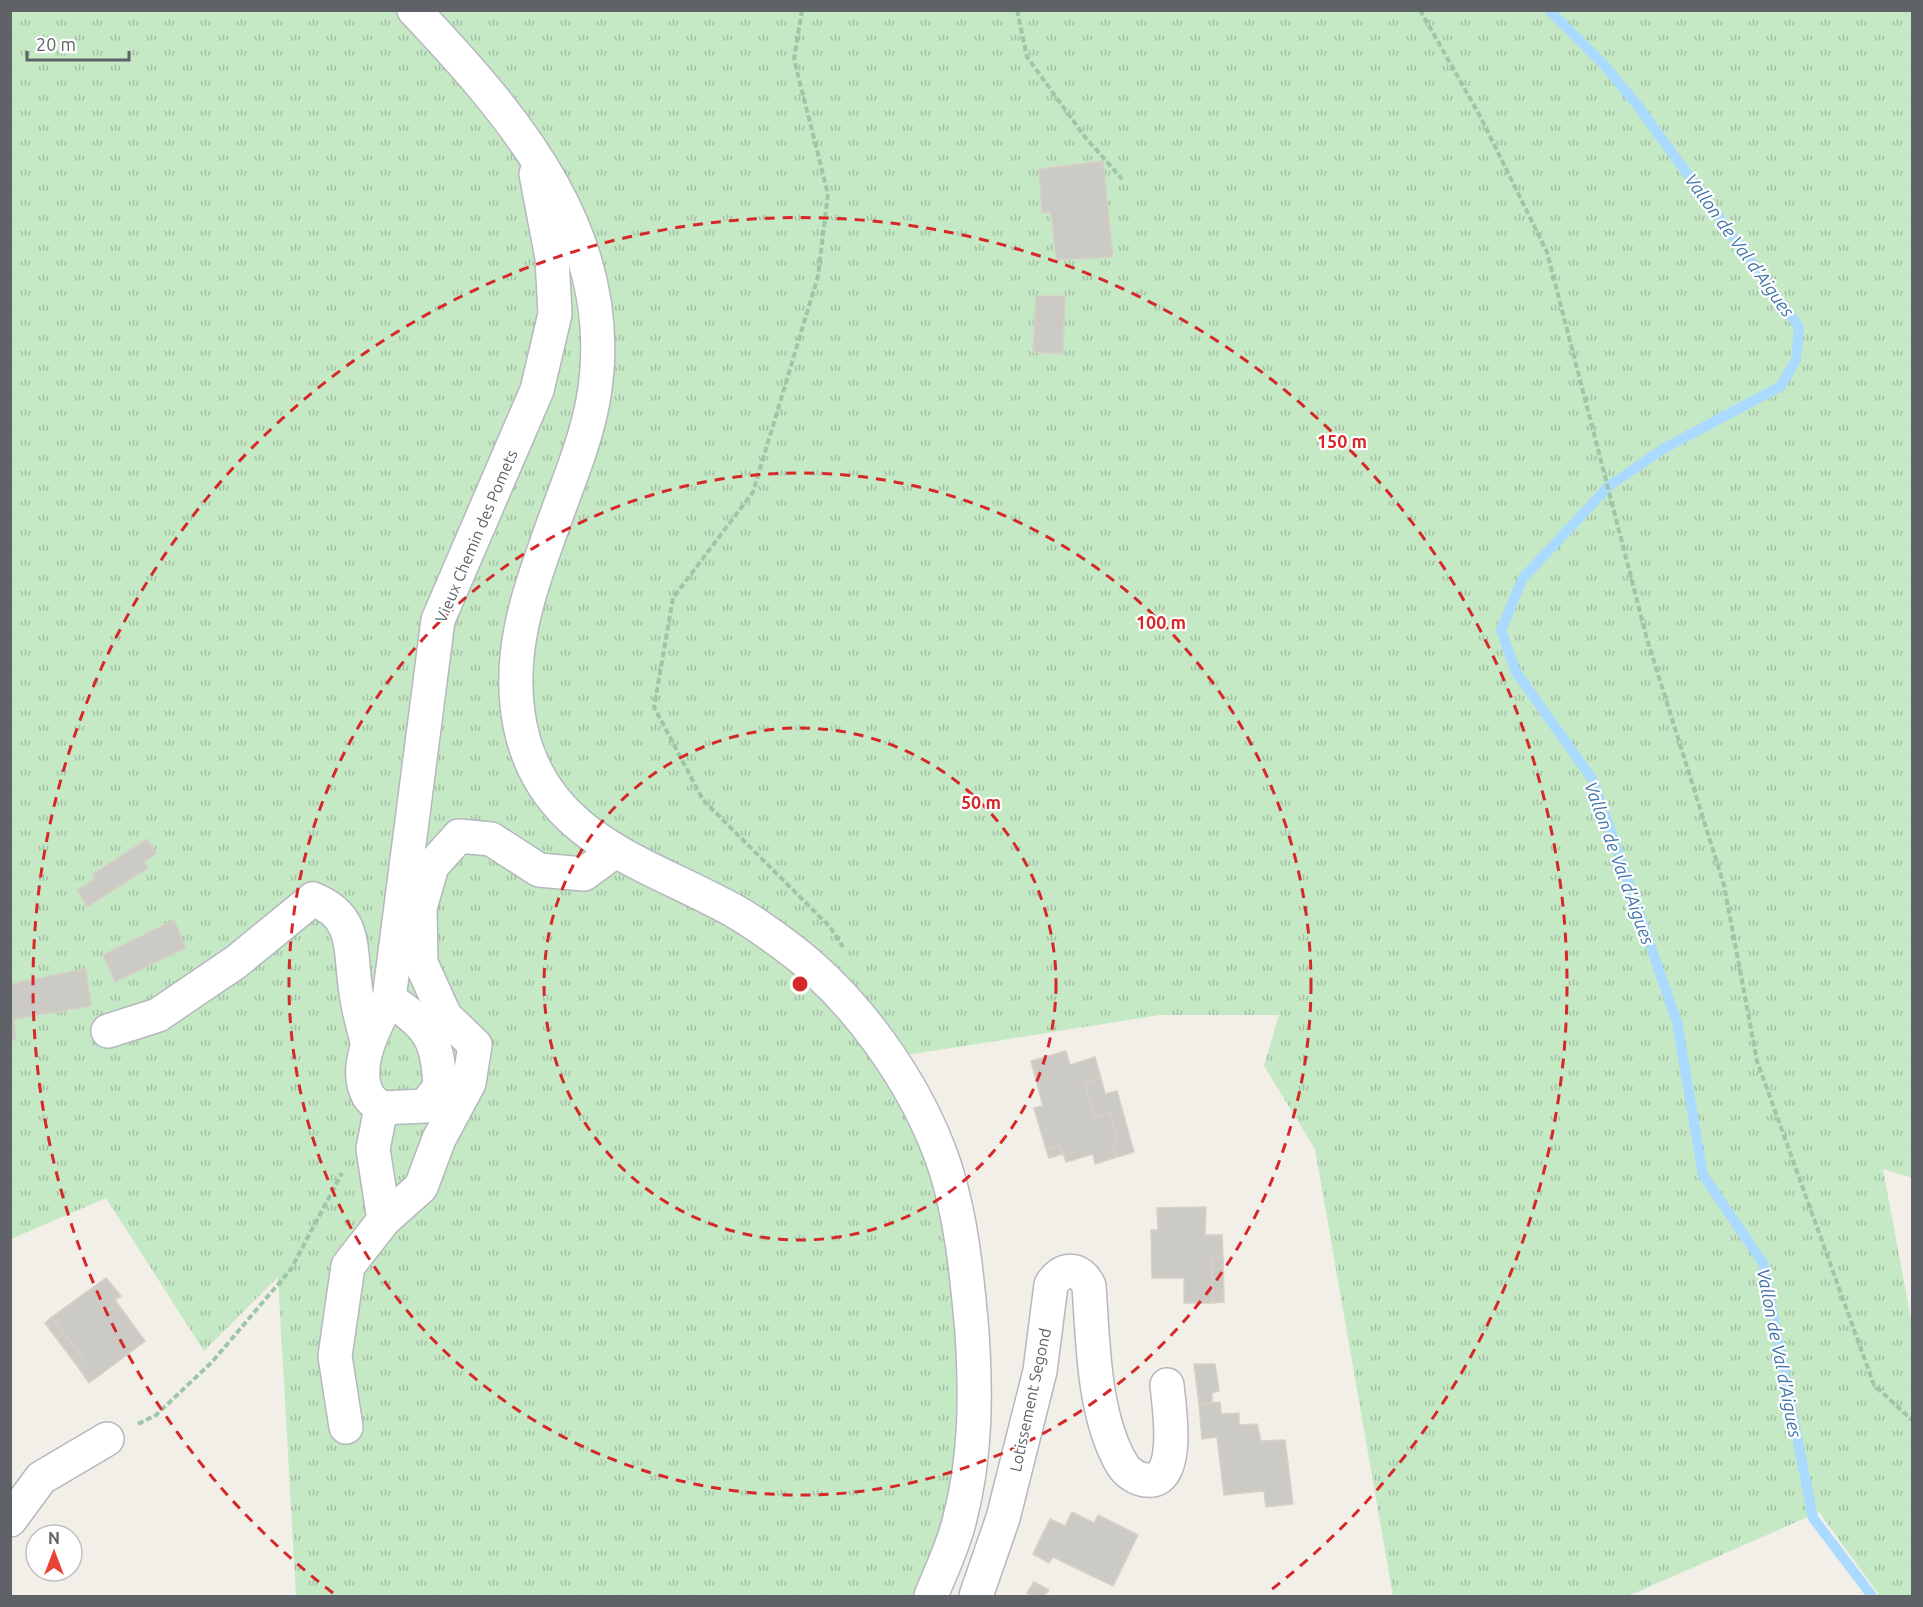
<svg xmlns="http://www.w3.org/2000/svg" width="1923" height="1607" font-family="Ubuntu,sans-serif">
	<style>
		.grass { fill: url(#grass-tufts) }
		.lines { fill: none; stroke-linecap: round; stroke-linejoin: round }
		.stream { stroke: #aadaff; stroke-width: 10 }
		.building { fill: #cccac5; stroke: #d6d1c6; stroke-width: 1.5 }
		.minor-casing { stroke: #b5b8bc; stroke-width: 36 }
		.path { stroke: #9cc7a9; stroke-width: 4; stroke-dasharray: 6 3; stroke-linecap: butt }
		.minor { stroke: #fff; stroke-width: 33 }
		.ring { fill: none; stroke: #d62828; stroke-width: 3; stroke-dasharray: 10 8 }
		.labels { text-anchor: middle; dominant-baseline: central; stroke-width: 4.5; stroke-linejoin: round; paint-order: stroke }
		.street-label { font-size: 16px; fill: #5f6368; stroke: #fff }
		.water-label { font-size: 18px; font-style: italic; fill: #4174aa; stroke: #fff }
		.centre { fill: #d62828; stroke: #fff; stroke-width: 3 }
		.ring-label { font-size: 18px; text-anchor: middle; font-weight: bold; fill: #d62828; stroke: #fff; stroke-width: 4.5; stroke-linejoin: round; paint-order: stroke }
	</style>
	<defs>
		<pattern id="grass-tufts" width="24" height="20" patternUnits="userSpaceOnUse" patternTransform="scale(1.5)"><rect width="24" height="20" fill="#c5e8c5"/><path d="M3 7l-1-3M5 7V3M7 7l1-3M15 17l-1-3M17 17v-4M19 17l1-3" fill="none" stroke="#a3c0a4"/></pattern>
	</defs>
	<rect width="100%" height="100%" fill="#f1efe8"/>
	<polygon class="grass" points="11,11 1912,11 1912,1178 1883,1169 1912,1325 1912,1596 1880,1596 1819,1512 1628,1596 1393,1596 1315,1149 1264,1066 1279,1015 1160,1015 881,1059 925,1139 952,1250 963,1397 950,1517 919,1596 296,1596 278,1277 204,1351 106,1198 11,1239"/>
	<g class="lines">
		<polyline class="stream" points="1549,10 1605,66 1638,106 1799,327 1796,360 1781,386 1663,449 1609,486 1523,578 1501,630 1516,672 1593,780 1677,1022 1703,1175 1763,1263 1813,1518 1872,1596"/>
	</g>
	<g class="building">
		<polygon points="1103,161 1113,257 1056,260 1051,212 1042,213 1039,169"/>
		<polygon points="1036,296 1065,296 1063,354 1033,352"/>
		<polygon points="147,839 156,853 144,862 148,868 87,907 77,890 95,879 93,874"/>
		<polygon points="174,920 186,948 115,982 103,955"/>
		<polygon points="86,969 91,1006 14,1019 16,1040 10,1041 10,984"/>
		<polygon points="1066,1051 1070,1065 1095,1057 1101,1078 1085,1082 1095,1117 1110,1112 1118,1143 1113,1144 1117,1157 1095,1164 1093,1154 1066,1162 1060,1145 1046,1149 1034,1108 1043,1106 1031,1061"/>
		<polygon points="1101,1078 1105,1094 1117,1091 1134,1152 1117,1157 1113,1144 1118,1143 1110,1112 1095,1117 1085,1082"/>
		<polygon points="1060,1145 1063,1154 1049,1158 1046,1149"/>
		<polygon points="1206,1207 1205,1235 1222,1235 1223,1257 1212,1256 1213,1303 1184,1303 1184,1278 1152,1278 1151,1230 1158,1230 1157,1208"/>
		<polygon points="1212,1256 1223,1257 1224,1302 1213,1303"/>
		<polygon points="106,1278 121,1296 115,1300 145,1341 89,1383 78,1367 85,1361 52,1317"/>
		<polygon points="52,1317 85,1361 78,1367 45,1323"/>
		<polygon points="1194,1364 1215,1364 1219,1391 1212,1393 1212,1403 1199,1404"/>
		<polygon points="1220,1402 1221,1414 1239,1413 1239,1425 1257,1424 1261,1441 1285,1440 1293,1504 1266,1507 1264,1491 1224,1495 1217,1437 1202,1439 1199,1404"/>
		<polygon points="1072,1512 1094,1523 1098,1515 1138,1535 1113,1586 1053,1557 1049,1563 1033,1554 1050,1519 1065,1526"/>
		<polygon points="1034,1582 1049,1590 1044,1596 1032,1596 1027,1593"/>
	</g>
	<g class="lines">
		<g class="minor-casing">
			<g id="minor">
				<path d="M414 10C517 119 622 240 593 401 585 444 567 485 553 525 529 592 506 653 520 725 543 840 647 862 736 912 752 921 767 932 782 943 854 995 917 1083 945 1167 962 1220 967 1277 972 1332 976 1394 976 1457 960 1518 954 1545 941 1571 931 1596"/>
				<path d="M389 999C429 1026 438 1039 440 1087L425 1106 381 1108C377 1104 370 1100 368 1095 352 1066 376 1024 389 999L438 620 537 390 555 314 552 258 536 174"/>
				<path d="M108 1031 158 1015 236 962 313 899C359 917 349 951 356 992 358 1009 363 1025 367 1042"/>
				<polyline points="381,1108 373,1149 384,1220"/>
				<polyline points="346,1427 335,1356 348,1266 384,1220 421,1187 439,1139 469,1083 475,1045 445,1016 421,963 420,908 432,866 459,836 491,839 539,870 584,874 614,852"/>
				<polyline points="10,1520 41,1478 107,1439"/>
				<path d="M976 1596 1003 1518 1040 1371 1051 1285C1061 1267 1080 1266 1089 1286 1093 1341 1093 1417 1123 1466 1128 1473 1137 1479 1146 1480 1182 1485 1169 1406 1167 1385"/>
			</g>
		</g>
		<g class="path">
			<polyline points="802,10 794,59 828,194 818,276 753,492 673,598 654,707 703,800 830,927 843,947"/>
			<polyline points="1017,10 1027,57 1085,137 1122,179"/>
			<polyline points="1420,10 1479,114 1547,252 1647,639 1724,885 1757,1061 1874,1385 1912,1420"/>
			<polyline points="138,1424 156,1415 212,1362 291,1269 342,1173"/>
		</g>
		<use href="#minor" class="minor"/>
	</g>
	<g class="ring">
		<circle cx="800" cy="984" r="256"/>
		<circle cx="800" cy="984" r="511"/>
		<path d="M333 1593A767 767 0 1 1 1267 1593"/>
	</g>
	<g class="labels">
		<g class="street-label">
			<text transform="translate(476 536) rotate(-67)">Vieux Chemin des Pomets</text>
			<text transform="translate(1030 1400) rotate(-78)">Lotissement Segond</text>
		</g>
		<g class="water-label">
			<text transform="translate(1740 245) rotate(54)">Vallon de Val d'Aigues</text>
			<text transform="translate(1620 863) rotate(70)">Vallon de Val d'Aigues</text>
			<text transform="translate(1780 1353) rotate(79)">Vallon de Val d'Aigues</text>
		</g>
	</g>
	<circle cx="800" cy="984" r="9" class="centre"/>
	<g class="ring-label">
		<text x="1342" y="448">150 m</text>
		<text x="1161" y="629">100 m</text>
		<text x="981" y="809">50 m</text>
	</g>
	<rect width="1923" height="1607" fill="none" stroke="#5f6368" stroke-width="24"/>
	<g transform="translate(54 1553)"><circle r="28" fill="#ffffff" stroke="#bfc1c3" stroke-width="1.5"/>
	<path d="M0-4.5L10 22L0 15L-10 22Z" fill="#ea4335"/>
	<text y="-9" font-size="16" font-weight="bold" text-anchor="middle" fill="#5f6368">N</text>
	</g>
	<path d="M27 51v9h102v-9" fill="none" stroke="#5f6368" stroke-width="3"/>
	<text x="36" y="51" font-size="18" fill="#5f6368" stroke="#ffffff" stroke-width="4.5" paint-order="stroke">20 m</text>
</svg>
